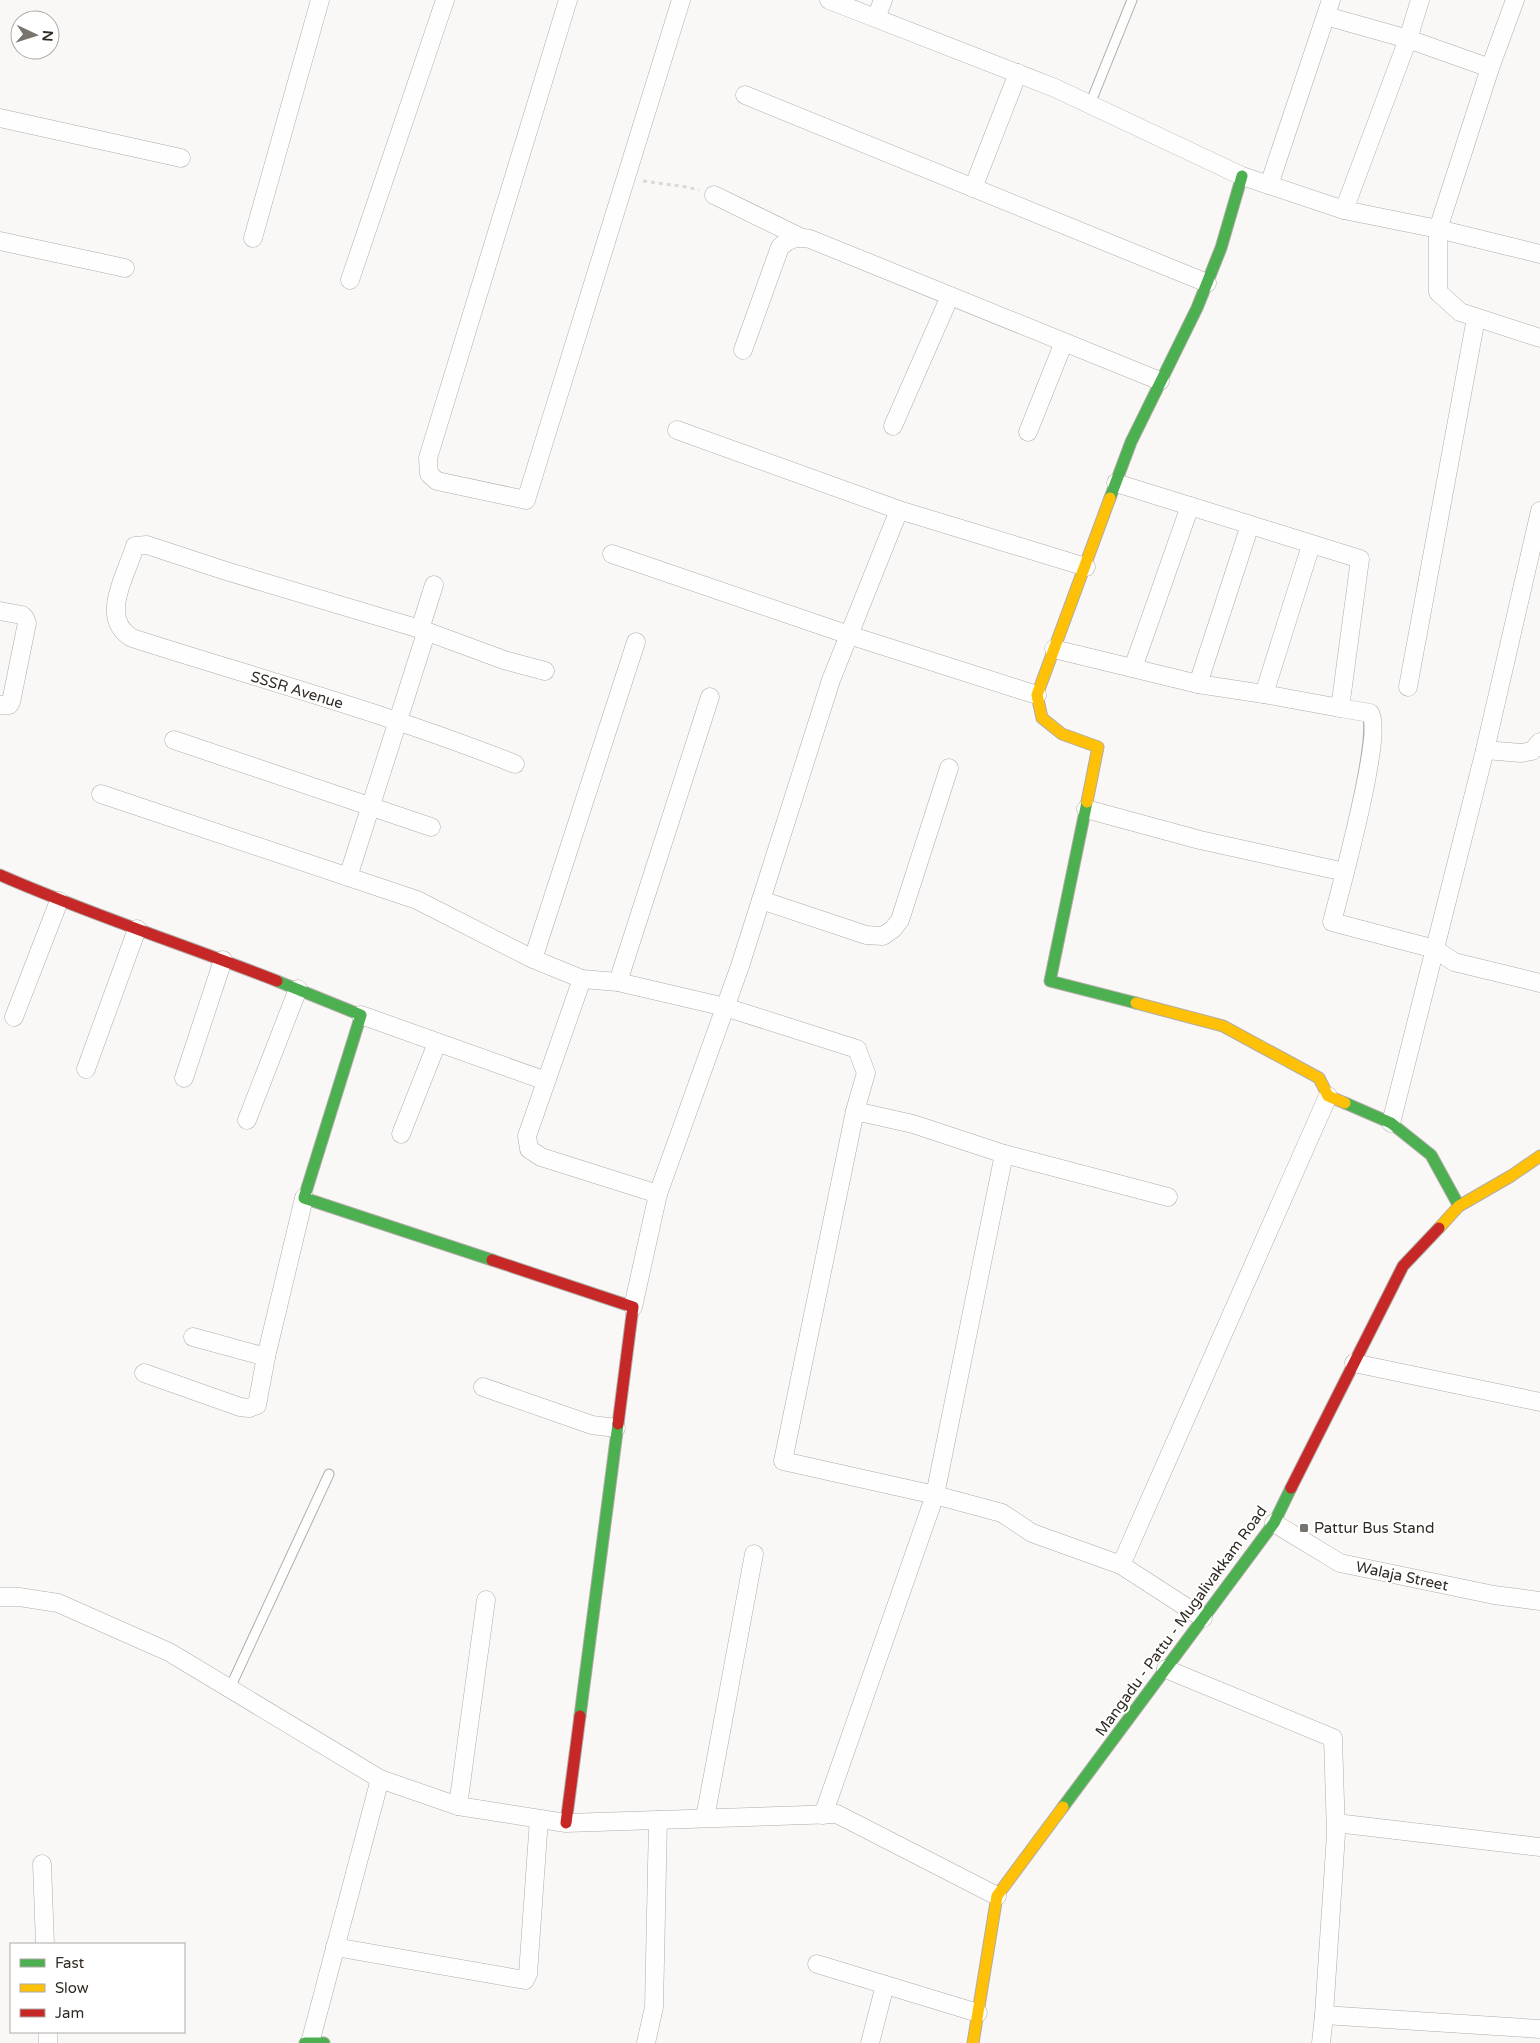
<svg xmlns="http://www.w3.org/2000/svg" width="1540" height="2043" font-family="'Varela Round',sans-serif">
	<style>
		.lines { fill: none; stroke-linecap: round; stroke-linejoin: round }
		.lane-casing { stroke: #b0aca7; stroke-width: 11 }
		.street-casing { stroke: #b0aca7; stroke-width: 19 }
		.fast-casing { stroke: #b0aca7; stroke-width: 13 }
		.slow-casing { stroke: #b0aca7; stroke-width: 13 }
		.jam-casing { stroke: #b0aca7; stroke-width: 13 }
		.path { stroke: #d9d9d7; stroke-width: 3; stroke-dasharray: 4 4; stroke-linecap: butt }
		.lane { stroke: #fefefe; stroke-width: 9 }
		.street { stroke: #fefefe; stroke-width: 18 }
		.fast { stroke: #4caf50; stroke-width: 11 }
		.slow { stroke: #ffc107; stroke-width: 11 }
		.jam { stroke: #c62828; stroke-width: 11 }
		.poi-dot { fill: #78736d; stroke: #fff; stroke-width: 2 }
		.labels { text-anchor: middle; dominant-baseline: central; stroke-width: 4; stroke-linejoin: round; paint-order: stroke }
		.street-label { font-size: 15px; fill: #322b23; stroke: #fff }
		.poi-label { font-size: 15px; fill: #322b23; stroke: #fff; text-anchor: start }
	</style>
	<rect width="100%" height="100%" fill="#faf8f6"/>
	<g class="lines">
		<g class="lane-casing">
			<g id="lane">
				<polyline points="1090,104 1132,0"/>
				<polyline points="229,1690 329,1474"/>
			</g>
		</g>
		<g class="street-casing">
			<g id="street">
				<polyline points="568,0 428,458 429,474 437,481 526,500 681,0"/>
				<polyline points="829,0 1055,88 1242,176 1344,210 1438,229 1540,254"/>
				<polyline points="1515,0 1490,68 1438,229 1438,292 1460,312 1540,338"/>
				<polyline points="1326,16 1408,39 1490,68"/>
				<polyline points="876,18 883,0"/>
				<polyline points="745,95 1207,283"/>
				<polyline points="0,118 181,158"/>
				<polyline points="1269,185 1331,0"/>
				<polyline points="973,188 1018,73"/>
				<polyline points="714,195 800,237"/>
				<polyline points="1344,210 1408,39 1420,0"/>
				<polyline points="253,238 320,0"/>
				<polyline points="0,241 125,268"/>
				<polyline points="350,280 445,0"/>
				<path d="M743 350 780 247C789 239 797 236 810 239L1160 381"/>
				<polyline points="893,426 950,296"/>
				<polyline points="677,430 899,510"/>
				<polyline points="1028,432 1064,342"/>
				<polyline points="1116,483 1360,559 1340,708 1264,694 1311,545"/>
				<polyline points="612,554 849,635 1037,695"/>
				<polyline points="0,611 22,615 25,618 27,623 11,702 9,705 0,705"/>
				<polyline points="1054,649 1198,684 1250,525"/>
				<polyline points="1133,668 1190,506"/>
				<polyline points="1198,684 1264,694"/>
				<polyline points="1408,687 1476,318"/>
				<path d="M1340 708 1370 713C1384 732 1340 891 1332 922L1435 949 1454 962 1540 983"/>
				<polyline points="174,740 431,827"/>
				<polyline points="1485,750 1521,753 1532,751 1540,742"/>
				<path d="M515 764C390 714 260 679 132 638 98 618 127 574 135 546L147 545 226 571 420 629 504 660 545 671"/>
				<polyline points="101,794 417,900 533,959"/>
				<polyline points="1086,809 1200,840 1345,872"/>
				<polyline points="348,877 426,633 420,629 434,585"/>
				<polyline points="761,900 866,935 883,936 893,929 900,920 949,768"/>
				<polyline points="582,979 618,982 710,697"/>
				<polyline points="618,982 725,1007 857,1049 866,1073 855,1111"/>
				<polyline points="361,1015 546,1081"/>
				<polyline points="14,1017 59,901"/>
				<polyline points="86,1069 137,929"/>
				<polyline points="184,1078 223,960"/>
				<polyline points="247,1120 298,989"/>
				<polyline points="1391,1123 1485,750 1540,511"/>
				<polyline points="401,1134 437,1043"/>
				<polyline points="1004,1154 935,1495 1002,1513 1032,1533 1121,1565 1328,1096"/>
				<polyline points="658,1194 740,966 831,680 899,510 1086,567"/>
				<polyline points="633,1307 658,1194 541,1157 529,1149 527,1136 582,979 533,959 636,642"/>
				<polyline points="193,1337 266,1357 304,1198"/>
				<polyline points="1354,1363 1540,1402"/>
				<polyline points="144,1373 240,1407 249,1408 257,1405 266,1357"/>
				<polyline points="483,1387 592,1425 616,1428"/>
				<polyline points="1274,1523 1340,1563 1494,1595 1540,1601"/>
				<polyline points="1121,1565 1203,1618"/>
				<polyline points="0,1597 19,1597 58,1603 169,1652 380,1779 458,1806 566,1823 837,1814 997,1896"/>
				<polyline points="1166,1669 1333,1738 1336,1834 1324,2015 1321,2043"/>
				<polyline points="458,1806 486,1600"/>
				<polyline points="823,1815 935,1495 783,1461 855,1111 913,1124 1004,1154 1168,1197"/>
				<polyline points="705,1818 754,1554"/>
				<polyline points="1336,1823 1540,1847"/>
				<polyline points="42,1864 45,1944"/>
				<polyline points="335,1947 525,1980 528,1974 539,1819"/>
				<polyline points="817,1964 978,2013"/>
				<polyline points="1324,2015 1540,2029"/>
				<polyline points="48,2032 48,2043"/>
				<polyline points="310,2043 380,1779"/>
				<polyline points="646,2043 654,2007 658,1820"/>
				<polyline points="870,2043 885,1985"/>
			</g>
		</g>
		<g class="fast-casing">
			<g id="fast">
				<polyline points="1110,498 1131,442 1197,308 1221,248 1242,176"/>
				<polyline points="1087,802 1050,981 1136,1003"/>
				<polyline points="277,981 361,1015 304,1198 492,1260"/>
				<polyline points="1345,1103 1391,1123 1431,1155 1459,1206"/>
				<polyline points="580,1716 618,1424"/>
				<polyline points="1063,1807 1274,1523 1291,1488"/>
				<polyline points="305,2043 324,2043"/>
			</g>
		</g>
		<g class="slow-casing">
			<g id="slow">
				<polyline points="1087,802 1098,747 1062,734 1042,718 1037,695 1110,498"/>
				<polyline points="1136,1003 1223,1026 1319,1078 1328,1096 1345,1103"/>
				<polyline points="1439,1228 1459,1206 1511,1176 1540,1156"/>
				<polyline points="973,2043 997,1896 1063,1807"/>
			</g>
		</g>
		<g class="jam-casing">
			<g id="jam">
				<path d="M0 875C91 915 185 945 277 981"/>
				<polyline points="492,1260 633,1307 618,1424"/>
				<polyline points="1291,1488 1403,1266 1439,1228"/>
				<polyline points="566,1823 580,1716"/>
			</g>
		</g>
		<polyline class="path" points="643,181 687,187 699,190"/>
		<use href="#lane" class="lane"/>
		<use href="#street" class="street"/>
		<use href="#fast" class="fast"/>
		<use href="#slow" class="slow"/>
		<use href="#jam" class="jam"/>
	</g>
	<rect class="poi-dot" x="1299" y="1523" width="10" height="10" rx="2.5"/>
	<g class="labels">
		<g class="street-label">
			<text transform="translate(297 690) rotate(17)">SSSR Avenue</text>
			<text transform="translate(1402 1576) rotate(12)">Walaja Street</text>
			<text transform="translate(1181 1621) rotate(-54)">Mangadu - Pattu - Mugalivakkam Road</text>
		</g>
		<g class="poi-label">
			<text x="1314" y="1528">Pattur Bus Stand</text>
		</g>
	</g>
	<rect x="10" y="1943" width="175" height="90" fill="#ffffff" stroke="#adaaa7"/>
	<rect x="20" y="1959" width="25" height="8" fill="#4caf50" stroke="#adaaa7"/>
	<text x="55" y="1968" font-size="15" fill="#322b23">Fast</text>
	<rect x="20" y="1984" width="25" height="8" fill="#ffc107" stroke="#adaaa7"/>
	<text x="55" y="1993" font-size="15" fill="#322b23">Slow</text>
	<rect x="20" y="2009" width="25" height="8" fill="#c62828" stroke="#adaaa7"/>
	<text x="55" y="2018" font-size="15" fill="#322b23">Jam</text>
	<g transform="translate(35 35) rotate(94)"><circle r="24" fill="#ffffff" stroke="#adaaa7"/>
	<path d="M0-4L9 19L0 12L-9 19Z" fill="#78736d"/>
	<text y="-8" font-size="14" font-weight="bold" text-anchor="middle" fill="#322b23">N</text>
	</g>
</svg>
